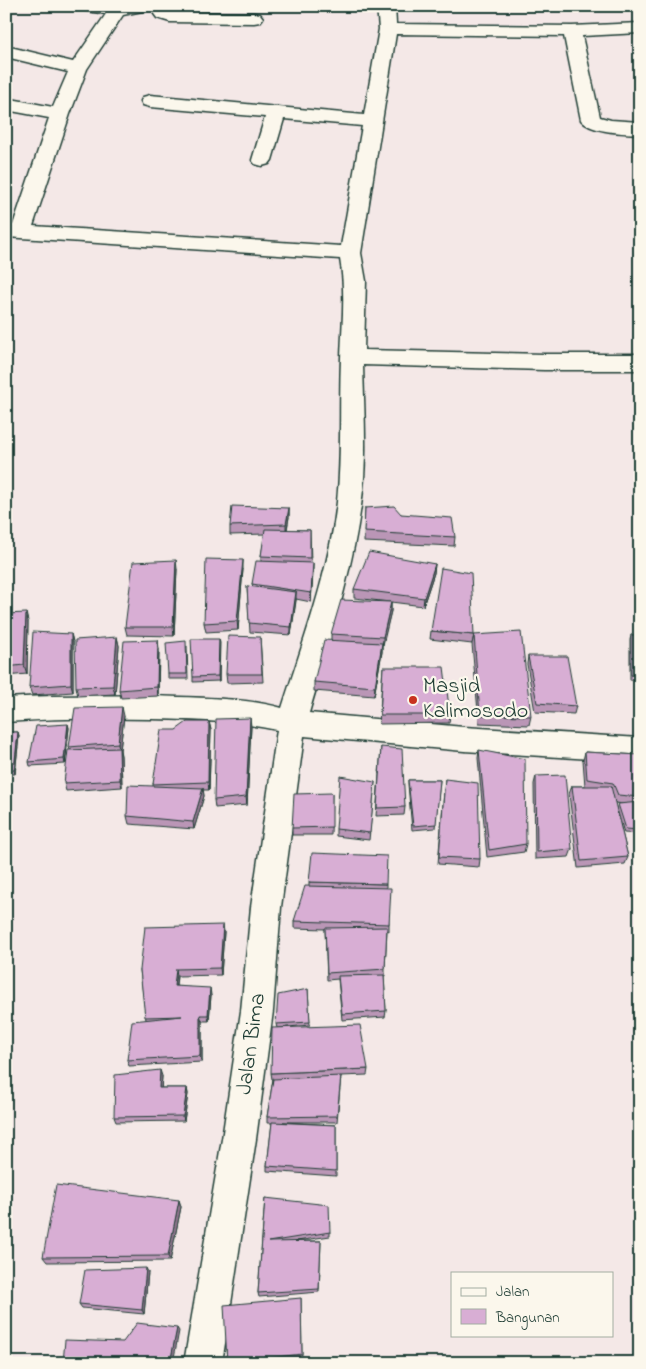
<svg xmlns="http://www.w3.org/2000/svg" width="646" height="1369" font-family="'Indie Flower',sans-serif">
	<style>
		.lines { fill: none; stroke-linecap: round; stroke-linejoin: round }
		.street-casing { stroke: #1f3d34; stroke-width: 3 }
		.street { fill: #fbf7ec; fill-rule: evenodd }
		.wall { fill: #ba96b6; stroke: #1f3d34 }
		.shaded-wall { fill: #977a94; stroke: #1f3d34 }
		.building { fill: #d8aed4; stroke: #1f3d34 }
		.poi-dot { fill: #c8321e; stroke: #fbf7ec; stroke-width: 2 }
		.labels { text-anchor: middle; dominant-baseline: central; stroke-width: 4.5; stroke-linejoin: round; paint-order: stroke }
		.poi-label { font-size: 22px; fill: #1f3d34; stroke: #fbf7ec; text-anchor: start }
		.street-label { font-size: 22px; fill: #1f3d34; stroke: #fbf7ec }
	</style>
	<rect width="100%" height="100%" fill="#f4e8e7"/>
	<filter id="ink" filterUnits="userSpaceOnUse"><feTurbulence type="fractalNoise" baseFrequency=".02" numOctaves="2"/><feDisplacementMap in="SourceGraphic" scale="10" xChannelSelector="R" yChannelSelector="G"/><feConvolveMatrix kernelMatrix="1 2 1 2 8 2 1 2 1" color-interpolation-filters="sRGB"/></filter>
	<g filter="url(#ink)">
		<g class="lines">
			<g class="street-casing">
				<g id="street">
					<path d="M78 6H150L147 10 123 15 87 69 70 114 33 226 341 246 362 126 284 119 272 160 269 164 262 166 255 164 252 160 265 117 150 107 143 105 141 101 143 97 150 95 364 115 379 29 377 6H395L396 24 572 26 640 23V33L582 36 600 117 611 120 640 122V134C625 133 591 133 581 120L564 36 396 34 361 253 366 281 364 350 544 354H640V370H544L363 365C364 411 368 460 361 506 351 577 329 644 309 713L464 727 640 738V762L464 751 304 736 281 907 273 1011 256 1139 222 1363H184L222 1139 241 1011 251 907 277 730C236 721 193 720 151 719 103 718 55 718 6 722V698C64 695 122 695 179 697 214 698 249 699 282 708 303 642 329 572 337 502 342 454 339 406 341 358 342 324 346 293 340 259L6 237V225H13L49 118 6 110V98L53 107 68 72 6 57V46L73 62 106 14 81 10Z"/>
					<polygon points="155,6 173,6 173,12 254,13 260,14 263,18 260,22 254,23 170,22 157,18 154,14"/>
				</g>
			</g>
			<use href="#street" class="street"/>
		</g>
		<g class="wall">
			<polygon points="289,508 289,517 287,530 310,530 311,563 313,572 311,602 296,599 291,635 250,632 247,586 253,587 252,584 261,561 261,556 265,534 230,535 230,526"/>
			<polygon points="365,508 401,514 455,537 454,546 364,542"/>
			<polygon points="435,564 434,573 423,606 391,602 391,611 382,645 382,652 374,696 314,691 314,682 331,640 331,634 390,602 354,598 354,589"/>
			<polygon points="177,569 174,636 127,635 125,627"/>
			<polygon points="243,569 238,630 206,632 204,623"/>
			<polygon points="6,614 28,621 27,674 6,676"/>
			<polygon points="431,631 474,635 472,644 430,639"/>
			<polygon points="71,634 73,642 73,692 32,695 29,687"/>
			<polygon points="474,635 531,716 529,725 479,723 472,644"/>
			<polygon points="631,635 640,635 640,681 630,680 630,640"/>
			<polygon points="117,637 119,646 115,694 78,696 76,687"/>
			<polygon points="260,637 263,682 227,683 226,674"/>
			<polygon points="219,639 219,681 193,682 193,677"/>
			<polygon points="187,646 188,679 168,679 168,674"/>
			<polygon points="159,649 158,696 121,698 119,690"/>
			<polygon points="528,656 576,706 574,714 535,712 527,664"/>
			<polygon points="383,667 450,715 449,723 379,724"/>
			<polygon points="124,716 120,750 121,756 122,787 66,791 64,783 70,750 69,747"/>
			<polygon points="209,722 211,730 209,790 203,790 204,796 194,829 129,824 127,816 153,786 153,784 176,730"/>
			<polygon points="68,724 69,728 65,764 30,766 29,762"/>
			<polygon points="251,726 247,805 215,808 214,800"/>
			<polygon points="6,732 18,732 19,736 15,774 6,774"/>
			<polygon points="381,747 405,807 404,815 376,816"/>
			<polygon points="479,750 526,844 524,852 487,857 478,758"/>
			<polygon points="585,752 640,755 640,834 624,833 617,809 618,804 624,804 616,803 614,799 628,857 625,864 578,868 569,794 572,786 585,786 583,760"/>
			<polygon points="536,776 572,849 569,857 535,859 534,784"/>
			<polygon points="445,779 480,859 479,867 438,864"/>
			<polygon points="408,780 440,780 435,828 412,830 408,784"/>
			<polygon points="375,782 369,840 336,836 336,829"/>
			<polygon points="332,793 331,835 292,835 292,828"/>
			<polygon points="309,882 386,884 386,888 389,924 389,931 387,930 385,969 385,976 384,976 386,1011 385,1017 342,1020 338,979 327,980 325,929 294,928 294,921 309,886"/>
			<polygon points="224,932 221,975 177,976 176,986 211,995 209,1021 202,1021 202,1062 129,1066 127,1060 146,1020 140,970"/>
			<polygon points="308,989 310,1025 277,1028 276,1024"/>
			<polygon points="368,1069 367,1075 341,1076 337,1122 283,1122 336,1125 336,1176 267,1171 267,1166 272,1123 267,1123 267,1117 273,1079 272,1079 271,1073"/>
			<polygon points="162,1076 161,1088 187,1088 188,1094 184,1121 116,1122 114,1117"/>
			<polygon points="265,1198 330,1232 330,1236 297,1241 321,1241 319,1292 259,1297 258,1293"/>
			<polygon points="179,1200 181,1207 170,1261 47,1262 43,1257"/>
			<polygon points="148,1272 144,1314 82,1308 79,1304"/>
			<polygon points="301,1298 302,1357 255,1363 227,1363"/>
		</g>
		<g class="shaded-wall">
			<polygon points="289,508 289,517 286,534 286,524"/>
			<polygon points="176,560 177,569 174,636 173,627"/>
			<polygon points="243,560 243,569 238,630 237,621"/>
			<polygon points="313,563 313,572 311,602 311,593"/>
			<polygon points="435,564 434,573 423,606 424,598"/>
			<polygon points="296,592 296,601 291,635 291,627"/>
			<polygon points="391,602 391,611 383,645 383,637"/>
			<polygon points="26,613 28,621 27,674 24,665"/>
			<polygon points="71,634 73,642 73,692 71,684"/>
			<polygon points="117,637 119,646 115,694 113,686"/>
			<polygon points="219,639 220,643 219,681 218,676"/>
			<polygon points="158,640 159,649 158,696 157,687"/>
			<polygon points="382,643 382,652 374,696 375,687"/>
			<polygon points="122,707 124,716 120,750 121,756 122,787 120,780 119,750 118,743"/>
			<polygon points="250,718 251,726 247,805 246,797"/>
			<polygon points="209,722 211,730 209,790 208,782"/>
			<polygon points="68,724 69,728 65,764 64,759"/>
			<polygon points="18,732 19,736 15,774 14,770"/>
			<polygon points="203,788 204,796 194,829 193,822"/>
			<polygon points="223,925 224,932 221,975 220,968"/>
			<polygon points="176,969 177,976 175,992 174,986"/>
			<polygon points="210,988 211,995 209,1021 208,1015"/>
			<polygon points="200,1015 202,1021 202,1062 200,1056"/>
			<polygon points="160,1070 162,1076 161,1093 159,1088"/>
			<polygon points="187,1088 188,1094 184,1121 183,1116"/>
			<polygon points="179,1200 181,1207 170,1261 168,1256"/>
			<polygon points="146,1268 148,1272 144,1314 142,1310"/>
			<polygon points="177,1328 179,1331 173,1363 170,1363"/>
		</g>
		<g class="building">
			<polygon points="232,506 289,508 286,524 230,526"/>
			<polygon points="394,506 401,514 452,518 455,537 364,532 365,508"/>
			<polygon points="265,529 310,530 310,558 261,556"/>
			<polygon points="369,552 435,564 424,598 354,589"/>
			<polygon points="206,559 243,560 237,621 204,623"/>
			<polygon points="176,560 173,627 125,627 133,562"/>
			<polygon points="256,561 313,563 311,593 252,584"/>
			<polygon points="441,568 471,573 474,635 431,631"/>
			<polygon points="247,586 296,592 291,627 249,623"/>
			<polygon points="341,600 391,602 383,637 331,634"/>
			<polygon points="26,613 24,665 6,667 6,614"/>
			<polygon points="33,632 71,634 71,684 29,687"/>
			<polygon points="521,632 531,716 480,715 474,635"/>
			<polygon points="631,635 640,635 640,676 631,675"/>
			<polygon points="228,636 260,637 262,674 226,674"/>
			<polygon points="117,637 113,686 76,687 75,640"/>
			<polygon points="191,639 219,639 218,676 193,677"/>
			<polygon points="158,640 157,687 119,690 124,641"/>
			<polygon points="324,640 382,643 375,687 314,682"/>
			<polygon points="186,641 187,674 168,674 166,643"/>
			<polygon points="528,656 567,656 576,706 537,703"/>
			<polygon points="383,667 444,667 450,715 380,715"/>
			<polygon points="122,707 118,743 69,747 75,708"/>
			<polygon points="250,718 246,797 214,800 216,719"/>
			<polygon points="187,722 209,722 208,782 153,784 161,730 176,730"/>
			<polygon points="68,724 64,759 29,762 36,726"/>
			<polygon points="6,732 18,732 14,770 6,770"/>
			<polygon points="381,747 402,749 405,807 377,808"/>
			<polygon points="119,748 120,780 64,783 68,750"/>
			<polygon points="479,750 525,759 526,844 489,850"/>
			<polygon points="585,752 640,755 640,797 618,795 613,783 587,779"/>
			<polygon points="565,775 572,849 537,852 536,776"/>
			<polygon points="340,776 375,782 370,833 336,829"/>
			<polygon points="445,779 478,783 480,859 439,857"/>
			<polygon points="408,780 440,780 436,824 413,826"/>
			<polygon points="128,785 203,788 193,822 127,816"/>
			<polygon points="572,786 611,786 628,857 581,861"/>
			<polygon points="332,793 332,827 292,828 294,794"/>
			<polygon points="640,802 640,830 626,829 618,804"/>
			<polygon points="312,853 387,856 386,884 309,882"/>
			<polygon points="305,886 391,888 389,924 294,921"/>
			<polygon points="223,925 220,968 176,969 174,986 210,988 208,1015 200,1015 200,1056 127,1060 132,1021 182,1016 145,1017 140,970 145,927"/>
			<polygon points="387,927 385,969 327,973 325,928"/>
			<polygon points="384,975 386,1011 342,1014 338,976"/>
			<polygon points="308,989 310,1022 276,1024 278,995"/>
			<polygon points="360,1025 368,1069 271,1073 272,1028"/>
			<polygon points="160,1070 159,1088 187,1088 183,1116 114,1117 115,1075"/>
			<polygon points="341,1076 337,1116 267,1117 273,1079"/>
			<polygon points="272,1122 336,1125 336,1171 267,1166"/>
			<polygon points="56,1185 179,1200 168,1256 43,1257"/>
			<polygon points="265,1198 329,1205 330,1232 268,1242 321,1241 319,1289 258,1293"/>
			<polygon points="146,1268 142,1310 79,1304 85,1270"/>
			<polygon points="301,1298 302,1354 227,1363 224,1305"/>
			<polygon points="137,1323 177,1328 170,1363 63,1363 65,1340 123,1342"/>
		</g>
	</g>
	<circle class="poi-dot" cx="413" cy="700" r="5"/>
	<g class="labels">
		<g class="poi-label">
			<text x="423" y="687">Masjid<tspan x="423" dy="25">Kalimosodo</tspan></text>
		</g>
		<g class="street-label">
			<text transform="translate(252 1044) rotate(-82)">Jalan Bima</text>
		</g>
	</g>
	<rect width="646" height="1369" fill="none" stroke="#fbf7ec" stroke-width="25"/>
	<rect x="12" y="12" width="621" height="1344" fill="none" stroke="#1f3d34" stroke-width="2" filter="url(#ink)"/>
	<rect x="451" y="1272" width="162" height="65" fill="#fbf7ec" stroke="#a3ada2"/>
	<rect x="461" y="1288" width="25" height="8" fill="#fbf7ec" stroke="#a3ada2"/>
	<text x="496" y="1296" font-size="15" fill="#1f3d34">Jalan</text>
	<rect x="461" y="1309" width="25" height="15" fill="#d8aed4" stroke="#a3ada2"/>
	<text x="496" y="1322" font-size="15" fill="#1f3d34">Bangunan</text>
</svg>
